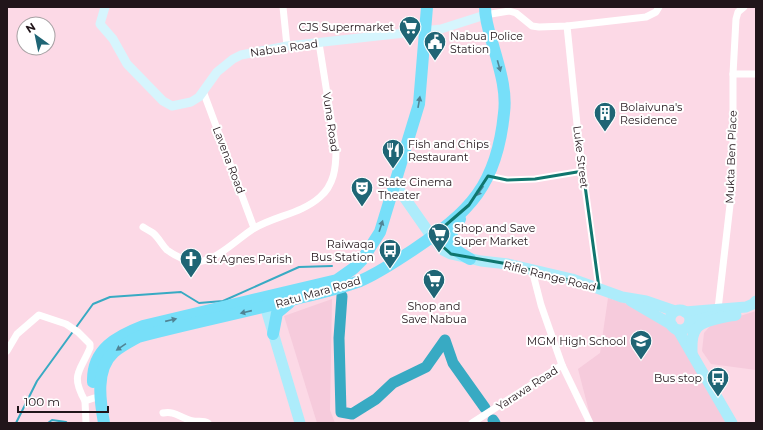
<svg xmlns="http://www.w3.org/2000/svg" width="763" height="430" font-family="Montserrat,sans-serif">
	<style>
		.built { fill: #f6cbdc }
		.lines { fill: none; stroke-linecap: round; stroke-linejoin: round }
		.stream { stroke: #38aac3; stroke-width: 2 }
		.river { stroke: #38aac3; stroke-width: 11 }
		.street { stroke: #fff; stroke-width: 7 }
		.secondary { stroke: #d6f5fd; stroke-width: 9 }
		.primary { stroke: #adecfb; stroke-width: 11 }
		.highway { stroke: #77dff9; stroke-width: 12 }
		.oneway { fill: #508495 }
		.marked { fill: none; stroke: #0f766e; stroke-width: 3; stroke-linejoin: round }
		.labels { text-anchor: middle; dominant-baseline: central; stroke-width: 4; stroke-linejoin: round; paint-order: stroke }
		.poi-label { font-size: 11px; fill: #21151a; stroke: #fff; text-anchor: start }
		.street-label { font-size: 11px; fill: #21151a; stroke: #fff }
	</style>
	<rect width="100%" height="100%" fill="#fcd9e6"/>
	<g class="built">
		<polygon points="608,298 631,305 663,322 686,347 726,423 592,423 578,369 600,353"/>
		<polygon points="332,299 330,410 335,423 317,423 284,316"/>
		<polygon points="756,311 756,370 711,364 702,351 704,333 711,325"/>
	</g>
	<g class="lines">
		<g class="stream">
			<polyline points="16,423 37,381 93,304 110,297 181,292 199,303 223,301 299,267 332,266"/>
			<polyline points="48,423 52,420 66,422 67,423"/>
		</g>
		<g class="river">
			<polyline points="342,296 339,338 341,412 352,414 376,399 393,383 426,367 445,340 453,363 485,408"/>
			<polyline points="493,420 495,423"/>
		</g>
		<g class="street">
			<polyline points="283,7 287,46"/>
			<polyline points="485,15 509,11 516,13 532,26 539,27 567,26 646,17 656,12 659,7"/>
			<polyline points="567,26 579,144 599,288"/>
			<polyline points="733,74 756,74"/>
			<polyline points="203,91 254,228"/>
			<polyline points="488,176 507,180 535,179 583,171"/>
			<path d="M143 227C146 229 150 231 153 233 159 238 162 245 167 250 174 255 187 262 195 262 216 262 237 239 253 229 274 216 301 214 320 197 334 185 336 168 336 150L319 43"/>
			<polyline points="532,270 541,305 562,365 590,423"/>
			<polyline points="718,309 733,179 733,74 736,19 738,12 744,7"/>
			<path d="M7 351 17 334 39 315 66 324 78 332 90 344V348C80 372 70 374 85 401"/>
			<path d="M163 413C175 410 181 419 193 421 198 422 203 420 208 423"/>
			<polyline points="86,423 85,401 94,398"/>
			<polyline points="472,423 562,365"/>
		</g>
		<polyline class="secondary" points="105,7 100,24 113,39 127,64 163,101 172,106 191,102 199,97 217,72 233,59 241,55 287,46 441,29 485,15"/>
		<g class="primary">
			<polyline points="395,184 432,237 443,250 451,254 481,261 508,264 572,279 622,297 646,301 675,311"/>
			<polyline points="263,299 300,423"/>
			<polyline points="631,301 672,325"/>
			<circle cx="680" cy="320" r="10"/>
			<polyline points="685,312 746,307 753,304 756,301"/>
			<polyline points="690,322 709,317 720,316"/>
			<polyline points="678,330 732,423"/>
			<path d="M692 352C692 344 691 334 697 328 703 320 726 317 736 315"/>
		</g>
		<g class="highway">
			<path d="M460 219C444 242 447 246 470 259"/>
			<polyline points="273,334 277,313 289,303"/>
			<path d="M93 382C92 349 117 336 143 326L337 280 354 268 362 260 380 232 419 104 427 7"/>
			<path d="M104 423C100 401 95 369 114 352 121 346 129 342 138 337 191 323 246 312 299 298 320 293 341 288 360 281 379 273 396 261 413 250 470 212 497 185 504 113 507 90 499 67 493 45 489 32 485 20 485 7"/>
		</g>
	</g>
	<defs><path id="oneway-solid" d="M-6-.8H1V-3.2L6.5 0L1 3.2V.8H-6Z"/></defs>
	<g class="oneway">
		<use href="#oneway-solid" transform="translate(499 66) rotate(74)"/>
		<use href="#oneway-solid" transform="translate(419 102) rotate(-80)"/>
		<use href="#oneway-solid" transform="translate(480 191) rotate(126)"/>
		<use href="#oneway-solid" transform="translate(381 226) rotate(-72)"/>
		<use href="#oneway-solid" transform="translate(246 312) rotate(167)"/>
		<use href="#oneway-solid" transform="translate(171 320) rotate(-13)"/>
		<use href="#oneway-solid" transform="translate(121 347) rotate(146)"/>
	</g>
	<path class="marked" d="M583 171 599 288 508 264 451 254 432 237 469 205 488 176 507 180 535 179Z"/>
	<defs>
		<g id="supermarket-pin" transform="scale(1.15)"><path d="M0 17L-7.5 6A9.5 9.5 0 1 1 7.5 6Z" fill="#1f6575" stroke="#fff"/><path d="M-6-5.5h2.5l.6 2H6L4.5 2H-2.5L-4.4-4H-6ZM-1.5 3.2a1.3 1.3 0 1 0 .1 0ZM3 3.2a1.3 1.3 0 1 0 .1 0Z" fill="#fff"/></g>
		<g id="civic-pin" transform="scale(1.15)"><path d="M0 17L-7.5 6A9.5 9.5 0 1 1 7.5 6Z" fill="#1f6575" stroke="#fff"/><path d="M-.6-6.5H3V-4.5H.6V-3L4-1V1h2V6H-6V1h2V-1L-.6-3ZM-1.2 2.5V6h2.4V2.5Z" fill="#fff"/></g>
		<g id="building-pin" transform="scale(1.15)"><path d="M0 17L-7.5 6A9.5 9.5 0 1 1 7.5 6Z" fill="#1f6575" stroke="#fff"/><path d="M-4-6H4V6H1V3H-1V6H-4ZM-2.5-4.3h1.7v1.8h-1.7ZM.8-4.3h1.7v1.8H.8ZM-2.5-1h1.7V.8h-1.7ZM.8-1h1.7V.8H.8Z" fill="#fff"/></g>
		<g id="restaurant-pin" transform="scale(1.15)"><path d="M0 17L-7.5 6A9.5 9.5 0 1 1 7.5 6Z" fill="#1f6575" stroke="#fff"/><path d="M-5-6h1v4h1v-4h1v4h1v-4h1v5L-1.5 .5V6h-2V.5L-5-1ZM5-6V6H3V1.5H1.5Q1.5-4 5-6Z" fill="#fff"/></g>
		<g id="theatre-pin" transform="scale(1.15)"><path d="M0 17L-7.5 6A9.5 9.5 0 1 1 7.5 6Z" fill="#1f6575" stroke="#fff"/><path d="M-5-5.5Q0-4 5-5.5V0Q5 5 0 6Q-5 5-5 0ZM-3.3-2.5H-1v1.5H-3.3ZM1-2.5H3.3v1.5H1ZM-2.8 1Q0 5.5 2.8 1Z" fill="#fff"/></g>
		<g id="bus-pin" transform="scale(1.15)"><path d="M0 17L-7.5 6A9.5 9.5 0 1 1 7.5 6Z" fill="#1f6575" stroke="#fff"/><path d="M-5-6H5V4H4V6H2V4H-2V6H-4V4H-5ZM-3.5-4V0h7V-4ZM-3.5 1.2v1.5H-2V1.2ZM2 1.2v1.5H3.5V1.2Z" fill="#fff"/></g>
		<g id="church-pin" transform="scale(1.15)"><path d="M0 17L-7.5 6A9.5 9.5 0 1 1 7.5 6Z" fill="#1f6575" stroke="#fff"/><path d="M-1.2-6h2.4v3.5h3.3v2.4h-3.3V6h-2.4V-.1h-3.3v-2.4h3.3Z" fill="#fff"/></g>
		<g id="school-pin" transform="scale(1.15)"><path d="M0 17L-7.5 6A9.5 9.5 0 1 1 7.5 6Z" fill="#1f6575" stroke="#fff"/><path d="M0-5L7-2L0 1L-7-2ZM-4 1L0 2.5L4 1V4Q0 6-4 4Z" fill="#fff"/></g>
	</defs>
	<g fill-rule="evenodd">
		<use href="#supermarket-pin" x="410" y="27"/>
		<use href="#civic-pin" x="435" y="42"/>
		<use href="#building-pin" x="605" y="113"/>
		<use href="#restaurant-pin" x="393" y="150"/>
		<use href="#theatre-pin" x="362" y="188"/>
		<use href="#supermarket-pin" x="439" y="234"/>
		<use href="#bus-pin" x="390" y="250"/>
		<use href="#church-pin" x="191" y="259"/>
		<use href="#supermarket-pin" x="434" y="280"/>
		<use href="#school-pin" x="641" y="341"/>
		<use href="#bus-pin" x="718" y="378"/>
	</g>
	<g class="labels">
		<g class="poi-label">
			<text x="394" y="27" text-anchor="end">CJS Supermarket</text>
			<text x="450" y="36">Nabua Police<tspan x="450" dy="13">Station</tspan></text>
			<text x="620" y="107">Bolaivuna's<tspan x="620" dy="13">Residence</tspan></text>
			<text x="408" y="144">Fish and Chips<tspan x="408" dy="13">Restaurant</tspan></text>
			<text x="378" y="182">State Cinema<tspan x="378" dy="13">Theater</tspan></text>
			<text x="454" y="228">Shop and Save<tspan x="454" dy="13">Super Market</tspan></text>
			<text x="374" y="244" text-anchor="end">Raiwaqa<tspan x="374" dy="13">Bus Station</tspan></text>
			<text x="206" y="259">St Agnes Parish</text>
			<text x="434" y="306" text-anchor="middle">Shop and<tspan x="434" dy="13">Save Nabua</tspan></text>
			<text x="626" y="341" text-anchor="end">MGM High School</text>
			<text x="702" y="378" text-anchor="end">Bus stop</text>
		</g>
		<g class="street-label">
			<text transform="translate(284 48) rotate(-8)">Nabua Road</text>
			<text transform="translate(331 122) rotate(82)">Vuna Road</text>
			<text transform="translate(581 157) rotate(83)">Luke Street</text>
			<text transform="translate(731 157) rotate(-88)">Mukta Ben Place</text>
			<text transform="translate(229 160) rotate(69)">Lavena Road</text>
			<text transform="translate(550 276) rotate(14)">Rifle Range Road</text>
			<text transform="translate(318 292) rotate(-16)">Ratu Mara Road</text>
			<text transform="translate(527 388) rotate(-33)">Yarawa Road</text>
		</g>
	</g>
	<rect width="763" height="430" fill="none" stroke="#21151a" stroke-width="16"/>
	<g transform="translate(36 36) rotate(327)"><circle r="19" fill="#ffffff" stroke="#a6a1a3"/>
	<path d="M0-3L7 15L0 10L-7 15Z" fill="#1f6575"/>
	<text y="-6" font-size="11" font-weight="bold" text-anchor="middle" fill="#21151a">N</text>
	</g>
	<path d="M18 406v6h90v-6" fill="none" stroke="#21151a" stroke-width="2"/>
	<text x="24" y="406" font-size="12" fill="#21151a" stroke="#ffffff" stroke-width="3" paint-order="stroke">100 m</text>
</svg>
